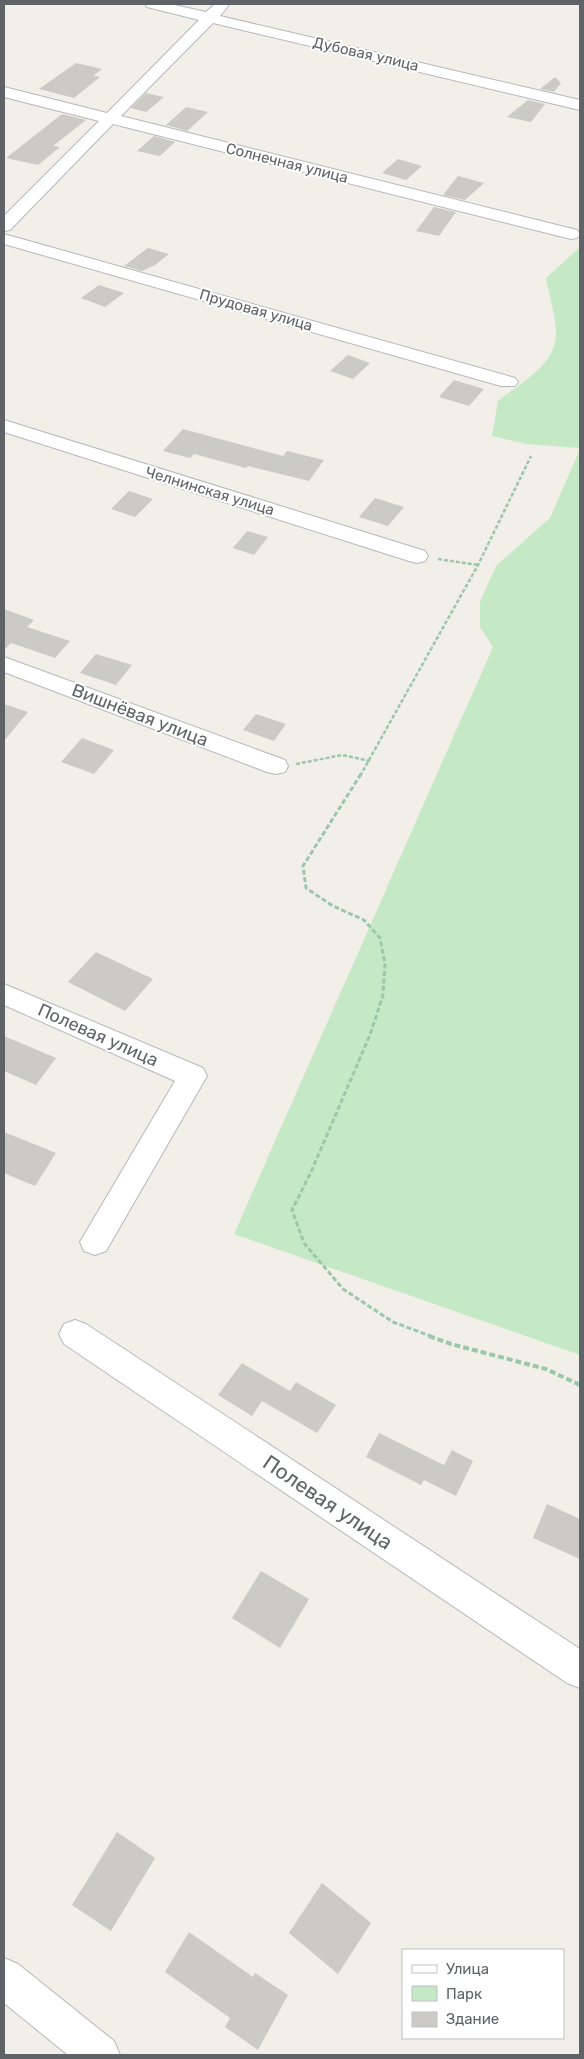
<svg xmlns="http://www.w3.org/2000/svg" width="584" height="2059" font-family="Rubik,sans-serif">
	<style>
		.green { fill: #c5e8c5 }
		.building { fill: #cccac5 }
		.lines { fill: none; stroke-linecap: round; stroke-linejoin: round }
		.minor-casing { stroke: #b5b8bc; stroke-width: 2 }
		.path-far2 { stroke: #9cc7a9; stroke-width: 2.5; stroke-dasharray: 4 2; stroke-linecap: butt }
		.path-far1 { stroke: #9cc7a9; stroke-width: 3; stroke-dasharray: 5 2.5; stroke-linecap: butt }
		.path { stroke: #9cc7a9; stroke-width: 4; stroke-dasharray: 6 3; stroke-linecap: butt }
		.minor { fill: #fff; fill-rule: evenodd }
		.labels { text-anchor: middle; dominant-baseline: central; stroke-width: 4; stroke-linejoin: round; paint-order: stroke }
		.far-street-label { font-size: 15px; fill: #5f6368; stroke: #fff }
		.street-label { font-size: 18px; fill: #5f6368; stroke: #fff }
		.near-street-label { font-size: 21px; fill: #5f6368; stroke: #fff }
	</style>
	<rect width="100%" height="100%" fill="#f1efe8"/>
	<g class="green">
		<path d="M580 247V448L526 444 492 436 498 401C519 384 554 366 556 336 557 320 549 295 546 278Z"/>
		<polygon points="580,449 580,1355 234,1234 493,647 480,627 480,602 496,566 550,518"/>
	</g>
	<g class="building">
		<polygon points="76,63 102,69 93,76 100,77 74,98 39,89"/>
		<polygon points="555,77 561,83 554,92 540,89"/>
		<polygon points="146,93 164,97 146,112 131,108"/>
		<polygon points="528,100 545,104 531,122 507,117"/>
		<polygon points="186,107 208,112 187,131 166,125"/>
		<polygon points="62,114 86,120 53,146 60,147 38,165 6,158"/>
		<polygon points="154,136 175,142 160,156 137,151"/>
		<polygon points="398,159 422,166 406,180 382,173"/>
		<polygon points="458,176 484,183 465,200 443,195"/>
		<polygon points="434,207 456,212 439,236 416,231"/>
		<polygon points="148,248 169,254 155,265 142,271 124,266"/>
		<polygon points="99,285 124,293 105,307 81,298"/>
		<polygon points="348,355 370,363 353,379 330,371"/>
		<polygon points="454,380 484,389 469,406 439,397"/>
		<polygon points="183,429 283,456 287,451 324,460 309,481 248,466 246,468 194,454 190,458 163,451"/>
		<polygon points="129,491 153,499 135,517 111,509"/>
		<polygon points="375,498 404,507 388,526 359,517"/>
		<polygon points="247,531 268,537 254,555 233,548"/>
		<polygon points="4,609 34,620 27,627 70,641 55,658 11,643 4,650"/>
		<polygon points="96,654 132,665 116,685 80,673"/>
		<polygon points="4,704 28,712 4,741"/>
		<polygon points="256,714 286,724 274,741 243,730"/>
		<polygon points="82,738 114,750 94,774 61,762"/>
		<polygon points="96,952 153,979 125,1011 68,982"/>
		<polygon points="4,1036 56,1058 36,1085 4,1071"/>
		<polygon points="4,1132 56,1153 35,1186 4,1173"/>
		<polygon points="242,1363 290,1391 296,1382 336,1405 317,1433 262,1401 252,1416 218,1395"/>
		<polygon points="379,1433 444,1465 452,1450 473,1461 456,1496 424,1480 421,1485 366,1457"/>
		<polygon points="547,1504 580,1519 580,1559 533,1538"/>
		<polygon points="261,1571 309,1599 280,1648 232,1618"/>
		<polygon points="117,1832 155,1858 111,1931 72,1905"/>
		<polygon points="322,1883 371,1923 338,1974 289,1933"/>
		<polygon points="189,1932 253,1977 255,1973 288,1995 258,2050 225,2027 230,2018 165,1972"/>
	</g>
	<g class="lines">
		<g class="minor-casing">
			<g id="minor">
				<polygon points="145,4 170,4 206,12 215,4 227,4 228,6 220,16 580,100 580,110 213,23 121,116 577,230 580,234 577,238 571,239 113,124 10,230 4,231 4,216 99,121 4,97 4,87 107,113 199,20 147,7"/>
				<polygon points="4,234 515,378 518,382 515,386 501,386 4,244"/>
				<polygon points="4,420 425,551 428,556 425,561 417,563 409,561 4,432"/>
				<polygon points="4,657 285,760 288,766 285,772 276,774 267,772 4,672"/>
				<polygon points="4,984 203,1068 207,1076 106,1251 95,1255 84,1251 80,1242 175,1081 4,1005"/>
				<polygon points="75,1320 86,1324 580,1649 580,1688 567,1683 64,1344 59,1334 64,1324"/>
				<polygon points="4,1958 18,1964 114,2041 120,2055 68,2055 4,2003"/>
			</g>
		</g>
		<g class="path-far2">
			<polyline points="438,559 478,565"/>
			<polyline points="296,764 342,755 370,761"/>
			<polyline points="360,776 478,565 531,456"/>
		</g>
		<polyline class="path-far1" points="361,774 303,866 306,888 333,906 364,920 380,938 385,964 383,995 370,1035 311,1172 292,1210 304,1243 343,1289 393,1322 433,1337"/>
		<polyline class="path" points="429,1336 451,1344 546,1369 580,1385"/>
		<use href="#minor" class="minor"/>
	</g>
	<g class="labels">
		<g class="far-street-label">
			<text transform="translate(366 54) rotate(13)">Дубовая улица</text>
			<text transform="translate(287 163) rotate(14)">Солнечная улица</text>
			<text transform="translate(256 310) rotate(16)">Прудовая улица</text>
			<text transform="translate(210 491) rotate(17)">Челнинская улица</text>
		</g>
		<g class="street-label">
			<text transform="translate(140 715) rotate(21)">Вишнёвая улица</text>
			<text transform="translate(98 1035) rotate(24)">Полевая улица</text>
		</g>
		<g class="near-street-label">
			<text transform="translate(328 1502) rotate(34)">Полевая улица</text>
		</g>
	</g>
	<rect width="584" height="2059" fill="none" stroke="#5f6368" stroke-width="10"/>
	<rect x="402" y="1949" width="162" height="90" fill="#ffffff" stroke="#bfc1c3"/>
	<rect x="412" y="1965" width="25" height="8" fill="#ffffff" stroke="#bfc1c3"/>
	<text x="446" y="1974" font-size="15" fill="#5f6368">Улица</text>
	<rect x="412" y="1986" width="25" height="15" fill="#c5e8c5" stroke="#bfc1c3"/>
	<text x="446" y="1999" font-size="15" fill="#5f6368">Парк</text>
	<rect x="412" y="2012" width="25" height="15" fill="#cccac5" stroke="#bfc1c3"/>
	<text x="446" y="2024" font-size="15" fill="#5f6368">Здание</text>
</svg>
